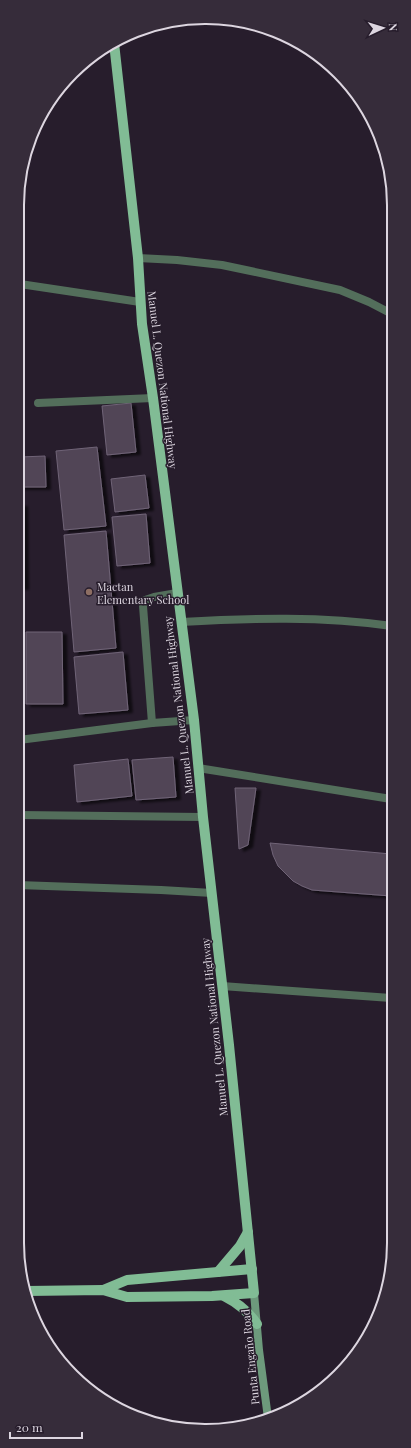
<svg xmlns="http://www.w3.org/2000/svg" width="411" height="1448" font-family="'Playfair Display',serif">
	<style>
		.building { fill: #514557; stroke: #706477; filter: url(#shadow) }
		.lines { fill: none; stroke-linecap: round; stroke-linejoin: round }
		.lane { stroke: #536e5b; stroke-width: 8 }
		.street { stroke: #536e5b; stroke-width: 8 }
		.secondary { stroke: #6d9a7c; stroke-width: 8 }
		.primary { stroke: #81bc95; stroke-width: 10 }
		.education-dot { fill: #8d6e63; stroke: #271d2c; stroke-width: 1.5 }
		.labels { text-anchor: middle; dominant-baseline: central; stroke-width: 3; stroke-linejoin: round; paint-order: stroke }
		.street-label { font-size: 11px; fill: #ddd6e0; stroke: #271d2c }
		.poi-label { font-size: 11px; fill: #ddd6e0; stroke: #271d2c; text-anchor: start }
		.rim { fill: none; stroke: #ddd6e0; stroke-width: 2 }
	</style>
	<defs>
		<filter id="shadow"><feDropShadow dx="4.5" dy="2.5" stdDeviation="1" flood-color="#0009"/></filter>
	</defs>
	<rect width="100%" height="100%" fill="#271d2c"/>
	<g class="building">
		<polygon points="131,403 136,452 107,455 102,406"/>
		<polygon points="97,447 106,526 64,530 56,451"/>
		<polygon points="45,456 46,487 20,487 20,457"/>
		<polygon points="145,475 149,508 115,512 111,479"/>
		<polygon points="19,504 23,504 24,587 19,587"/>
		<polygon points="146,514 150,563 117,566 112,517"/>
		<polygon points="106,531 116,648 74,652 64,535"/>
		<polygon points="26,632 62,632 63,704 26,704"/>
		<polygon points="123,652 128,710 79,714 74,657"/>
		<polygon points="173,757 176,797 136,800 132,760"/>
		<polygon points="128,759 132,796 77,802 74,765"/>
		<polygon points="235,788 256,788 248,845 239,849"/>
		<polygon points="270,843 391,854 391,896 312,890 302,886 293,881 278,866 273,855"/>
	</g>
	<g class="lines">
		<g class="lane">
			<polyline points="20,284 140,302"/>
			<polyline points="38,403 153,398"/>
			<polyline points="152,723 143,606 145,600 154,597 177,593"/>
			<polyline points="19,740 152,723 194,720"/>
			<polyline points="198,768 391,799"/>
			<polyline points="18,885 161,890 212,893"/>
			<polyline points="222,986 391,998"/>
		</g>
		<g class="street">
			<polyline points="138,258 177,260 222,265 340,290 369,302 392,314"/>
			<path d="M181 622C251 618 322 616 392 626"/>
			<polyline points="18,815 203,817"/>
		</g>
		<polyline class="secondary" points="254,1293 259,1350 268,1418"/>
		<g class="primary">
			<polyline points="218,1272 240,1246 248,1232"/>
			<polyline points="103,1290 127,1280 252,1269"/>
			<polyline points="27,1291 103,1290 127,1297 212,1296 254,1293 229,1045 203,817 194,720 153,398 142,324 138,258 114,43"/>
			<path d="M224 1296C238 1303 248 1311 257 1324"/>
		</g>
	</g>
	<circle class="education-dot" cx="89" cy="592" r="4"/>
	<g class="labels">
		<g class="street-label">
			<text transform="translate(163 380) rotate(83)">Manuel L. Quezon National Highway</text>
			<text transform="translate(178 705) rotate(-97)">Manuel L. Quezon National Highway</text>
			<text transform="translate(214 1027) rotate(-96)">Manuel L. Quezon National Highway</text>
			<text transform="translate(250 1357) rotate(-96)">Punta Engaño Road</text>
		</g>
		<g class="poi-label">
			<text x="97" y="586">Mactan<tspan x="97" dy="13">Elementary School</tspan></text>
		</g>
	</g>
	<path d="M0 0H411V1448H0ZM205 24H206A181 181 0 0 1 387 205V1243A181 181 0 0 1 206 1424H205A181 181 0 0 1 24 1243V205A181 181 0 0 1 205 24Z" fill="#362c3a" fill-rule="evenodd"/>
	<path class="rim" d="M205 24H206A181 181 0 0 1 387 205V1243A181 181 0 0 1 206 1424H205A181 181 0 0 1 24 1243V205A181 181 0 0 1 205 24Z"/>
	<g transform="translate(383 28) rotate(86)" stroke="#271d2c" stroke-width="3" paint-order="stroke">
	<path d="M0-3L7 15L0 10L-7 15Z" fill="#ddd6e0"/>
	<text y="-6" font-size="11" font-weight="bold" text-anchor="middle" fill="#ddd6e0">N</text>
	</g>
	<path d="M10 1432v6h72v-6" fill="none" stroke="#ddd6e0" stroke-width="2"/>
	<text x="16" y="1432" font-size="12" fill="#ddd6e0" stroke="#271d2c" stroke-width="3" paint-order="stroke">20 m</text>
</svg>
